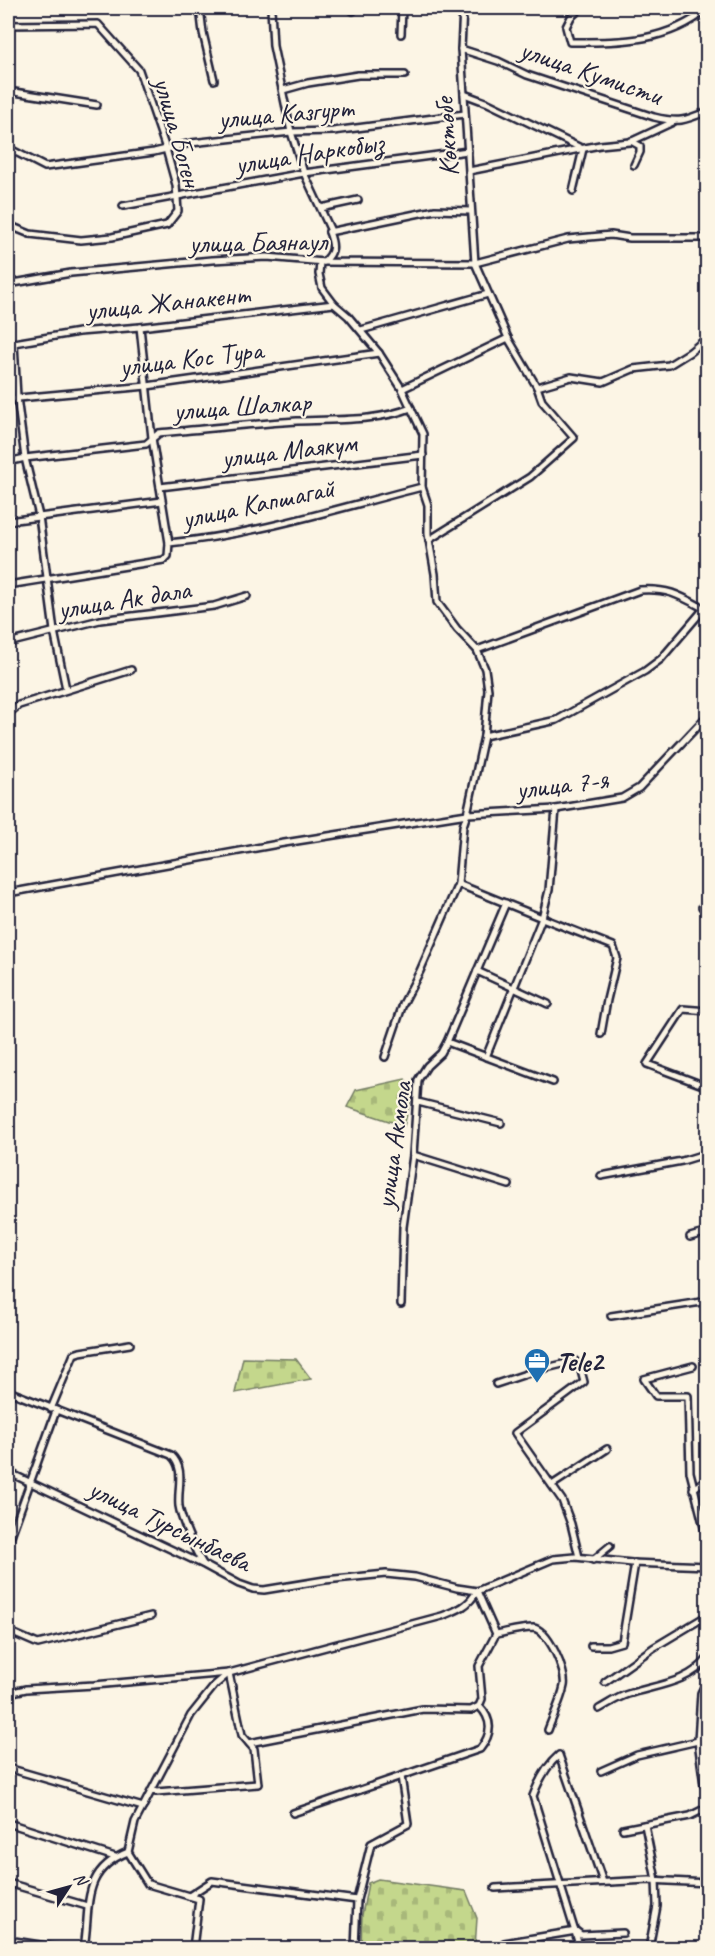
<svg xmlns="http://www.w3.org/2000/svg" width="715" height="1956" font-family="Caveat,sans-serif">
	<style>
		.cemetery { fill: url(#cemetery-stones); stroke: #737c64; stroke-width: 1.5 }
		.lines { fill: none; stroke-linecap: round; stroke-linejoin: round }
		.minor-casing { stroke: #22223b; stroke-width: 10 }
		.minor { stroke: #fcf5e5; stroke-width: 5 }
		.labels { text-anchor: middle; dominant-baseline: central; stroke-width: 4.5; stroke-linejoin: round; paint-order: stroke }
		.street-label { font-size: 28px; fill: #22223b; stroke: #fcf5e5 }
		.poi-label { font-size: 28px; font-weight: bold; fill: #22223b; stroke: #fcf5e5; text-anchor: start }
	</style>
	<defs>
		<pattern id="cemetery-stones" width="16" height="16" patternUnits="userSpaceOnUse" patternTransform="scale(1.5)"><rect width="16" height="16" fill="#c4d78c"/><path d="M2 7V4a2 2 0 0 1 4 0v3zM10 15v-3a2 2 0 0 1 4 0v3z" fill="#a8b87a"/></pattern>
	</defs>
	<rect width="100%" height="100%" fill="#fcf5e5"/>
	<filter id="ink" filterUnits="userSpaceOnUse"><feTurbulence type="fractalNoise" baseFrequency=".0167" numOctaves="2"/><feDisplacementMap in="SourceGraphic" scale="12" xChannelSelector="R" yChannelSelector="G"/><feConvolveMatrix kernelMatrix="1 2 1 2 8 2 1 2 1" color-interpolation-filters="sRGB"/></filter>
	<g filter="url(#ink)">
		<g class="cemetery">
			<polygon points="405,1079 413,1091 404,1126 347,1107 356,1090"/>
			<polygon points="243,1358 296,1359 311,1379 235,1393"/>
			<polygon points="378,1879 466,1891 477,1918 475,1948 361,1948 362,1915 368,1883"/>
		</g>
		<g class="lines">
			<g class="minor-casing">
				<g id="minor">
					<polyline points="200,8 203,33 214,80"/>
					<path d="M271 8 273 46 291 132 304 173 331 231 329 232C334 245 335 252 324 262"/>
					<polyline points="353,8 353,11"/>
					<path d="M581 8 571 17 566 27 570 42C622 42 665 43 708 9"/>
					<polyline points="8,25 98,24 139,70 166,149 176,185 178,211 167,225 112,237 81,240 30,234 8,225"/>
					<polyline points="401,34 402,8"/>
					<path d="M461 49 498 61 527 75 654 117C679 123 684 121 708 111"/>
					<polyline points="283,90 308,83 358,75 405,75"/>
					<polyline points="8,91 97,105"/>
					<polyline points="464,94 488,103 583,149 573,191"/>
					<polyline points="631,141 640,146 640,152 634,165"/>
					<polyline points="8,148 45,167 154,152 191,143 291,132 333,131 465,114"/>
					<polyline points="469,171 600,145 630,142 673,122"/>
					<polyline points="123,206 304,173 468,151"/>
					<polyline points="321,208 358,200"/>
					<polyline points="329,232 435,210 471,211"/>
					<polyline points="320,262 319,274 322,288 334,304 348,316 379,353 402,389 423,434 422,487 428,505 428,534 435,574 437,602 457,629 477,650 485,669 488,690 484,736 557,720 645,671 661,659 708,604"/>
					<polyline points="8,284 71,273 212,260 267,257 324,262 475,263 568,239 611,235 630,238 708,238"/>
					<polyline points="140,327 152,438 169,543"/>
					<polyline points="361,330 488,294"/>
					<polyline points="14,343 17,397 25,458 39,516 54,631 66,689"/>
					<polyline points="8,344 79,332 140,327 334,304"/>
					<polyline points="537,387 571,377 603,382 633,369 669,365 690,352 708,337"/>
					<polyline points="402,389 508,338 475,263 461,49 463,8"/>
					<polyline points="8,399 147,386 379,353"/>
					<path d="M8 462 25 458 146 444 159 433C205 429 251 424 297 421 336 419 375 422 411 408"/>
					<polyline points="160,487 423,455"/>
					<polyline points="8,521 162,501"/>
					<polyline points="429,540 530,477 574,438 542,401 537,387 508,338"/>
					<path d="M8 585 164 560 168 556 169 543C255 535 339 508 422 487"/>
					<polyline points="8,643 100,620 214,606 247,596"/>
					<path d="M477 650 640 590C667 588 679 595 703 608"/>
					<polyline points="8,714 19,705 131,670"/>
					<polyline points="484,736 467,814 556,809 622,798 639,788 708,715"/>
					<polyline points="556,809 549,890 542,918 613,946 617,958 607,1000 601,1034"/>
					<polyline points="458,884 542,918 486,1057"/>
					<polyline points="8,893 278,844 467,814 463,826 458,884 420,971 403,1004 385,1057"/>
					<polyline points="702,907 708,898"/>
					<polyline points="477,971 548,1004"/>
					<polyline points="708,1011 683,1009 647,1064 708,1087"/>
					<polyline points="447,1042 553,1082"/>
					<polyline points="418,1102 501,1123"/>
					<polyline points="413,1155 509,1185"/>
					<polyline points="601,1176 682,1161 708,1153"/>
					<polyline points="690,1237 708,1232"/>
					<polyline points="401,1304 403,1227 413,1155 418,1080 427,1066 441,1053 447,1042 506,903"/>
					<polyline points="611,1316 708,1301"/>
					<polyline points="693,1366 644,1379 656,1396 688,1396 690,1472 708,1543"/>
					<polyline points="496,1384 538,1370 575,1361 580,1367 584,1382 515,1433 562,1500 571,1524 579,1557"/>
					<path d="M8 1391 171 1455C186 1469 177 1488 179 1506 181 1520 195 1551 203 1564"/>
					<polyline points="51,1409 74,1354 80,1352 130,1344"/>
					<polyline points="8,1472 204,1565 239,1584 253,1589 264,1590 325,1580 386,1574 415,1577 457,1588 477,1591 553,1559 575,1557 632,1563 708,1566"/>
					<polyline points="552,1485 607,1449"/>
					<polyline points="693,1489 708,1478"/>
					<polyline points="8,1544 56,1411"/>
					<polyline points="593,1560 610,1546"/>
					<polyline points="8,1631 38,1644 151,1616"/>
					<path d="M496 1634C507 1632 521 1628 533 1628 548 1629 567 1672 564 1686 561 1701 553 1716 548 1730"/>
					<polyline points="591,1646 608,1646 622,1642 635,1563"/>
					<polyline points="708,1668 707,1681 701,1693 698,1741 704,1785 708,1791"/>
					<polyline points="605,1682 653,1648 708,1615"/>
					<polyline points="8,1693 26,1689 94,1685 229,1673 242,1735 254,1749 258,1784 156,1792 152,1790"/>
					<path d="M599 1709C608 1704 618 1697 628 1694 656 1685 689 1683 708 1658"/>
					<polyline points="249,1743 423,1709 471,1710 479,1706 482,1699 479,1666 496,1634 477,1591"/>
					<polyline points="8,1768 143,1807"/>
					<polyline points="601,1771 637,1755 698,1741"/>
					<path d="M293 1813 480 1749C492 1734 493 1720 479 1706"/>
					<polyline points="8,1823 115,1857"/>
					<polyline points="645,1825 656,1880 657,1906 649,1948"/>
					<polyline points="623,1829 690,1816 708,1807"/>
					<polyline points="8,1883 87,1906"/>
					<polyline points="495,1888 649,1880 708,1883"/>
					<polyline points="189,1896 212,1881 357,1900"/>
					<polyline points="8,1940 59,1948"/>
					<polyline points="504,1943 576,1931 581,1935 623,1933"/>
					<polyline points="84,1945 102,1948"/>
					<path d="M84 1948C91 1907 80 1871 128 1852"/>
					<path d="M193 1948 199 1899 148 1884 128 1852 135 1822 191 1715 215 1685 229 1673 442 1616C458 1610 469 1606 477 1591"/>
					<polyline points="355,1948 357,1900 371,1844 408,1824 401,1776"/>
					<path d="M580 1948 533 1796C539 1780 546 1766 559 1755L603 1882"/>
				</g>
			</g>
			<use href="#minor" class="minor"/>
		</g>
	</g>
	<defs>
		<g id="office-pin" transform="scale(1.35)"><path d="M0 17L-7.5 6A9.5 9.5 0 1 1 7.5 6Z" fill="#1f6fb2" stroke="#fcf5e5"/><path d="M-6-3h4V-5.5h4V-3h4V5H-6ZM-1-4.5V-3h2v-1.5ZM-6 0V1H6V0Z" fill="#fff"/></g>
	</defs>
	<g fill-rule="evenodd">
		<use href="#office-pin" x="537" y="1361"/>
	</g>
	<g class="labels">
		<g class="street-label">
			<text transform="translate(591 72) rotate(19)">улица Кумисти</text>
			<text transform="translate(286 113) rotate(-5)">улица Казгурт</text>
			<text transform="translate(178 132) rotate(74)">улица Боген</text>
			<text transform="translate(446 137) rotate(-94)">Көктөбе</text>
			<text transform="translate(309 153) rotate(-9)">улица Наркобыз</text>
			<text transform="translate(258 242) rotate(-1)">улица Баянаул</text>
			<text transform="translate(168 302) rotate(-6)">улица Жанакент</text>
			<text transform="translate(191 358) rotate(-7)">улица Кос Тура</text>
			<text transform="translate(242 406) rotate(-4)">улица Шалкар</text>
			<text transform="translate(289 450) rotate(-7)">улица Маякум</text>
			<text transform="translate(258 503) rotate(-12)">улица Капшагай</text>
			<text transform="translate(124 599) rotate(-9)">улица Ак дала</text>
			<text transform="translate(562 784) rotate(-7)">улица 7-я</text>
			<text transform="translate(393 1145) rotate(-82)">улица Акмола</text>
			<text transform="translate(170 1525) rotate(26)">улица Турсынбаева</text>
		</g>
		<g class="poi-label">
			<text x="556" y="1361">Tele2</text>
		</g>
	</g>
	<rect width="715" height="1956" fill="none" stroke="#fcf5e5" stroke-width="30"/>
	<rect x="15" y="15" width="685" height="1926" fill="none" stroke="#22223b" stroke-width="2" filter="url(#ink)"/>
	<g transform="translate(69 1887) rotate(54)" stroke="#fcf5e5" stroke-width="4.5" paint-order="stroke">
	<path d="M0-4.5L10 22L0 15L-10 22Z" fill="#22223b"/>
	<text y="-9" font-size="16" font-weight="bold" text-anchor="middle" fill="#22223b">N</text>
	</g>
</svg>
